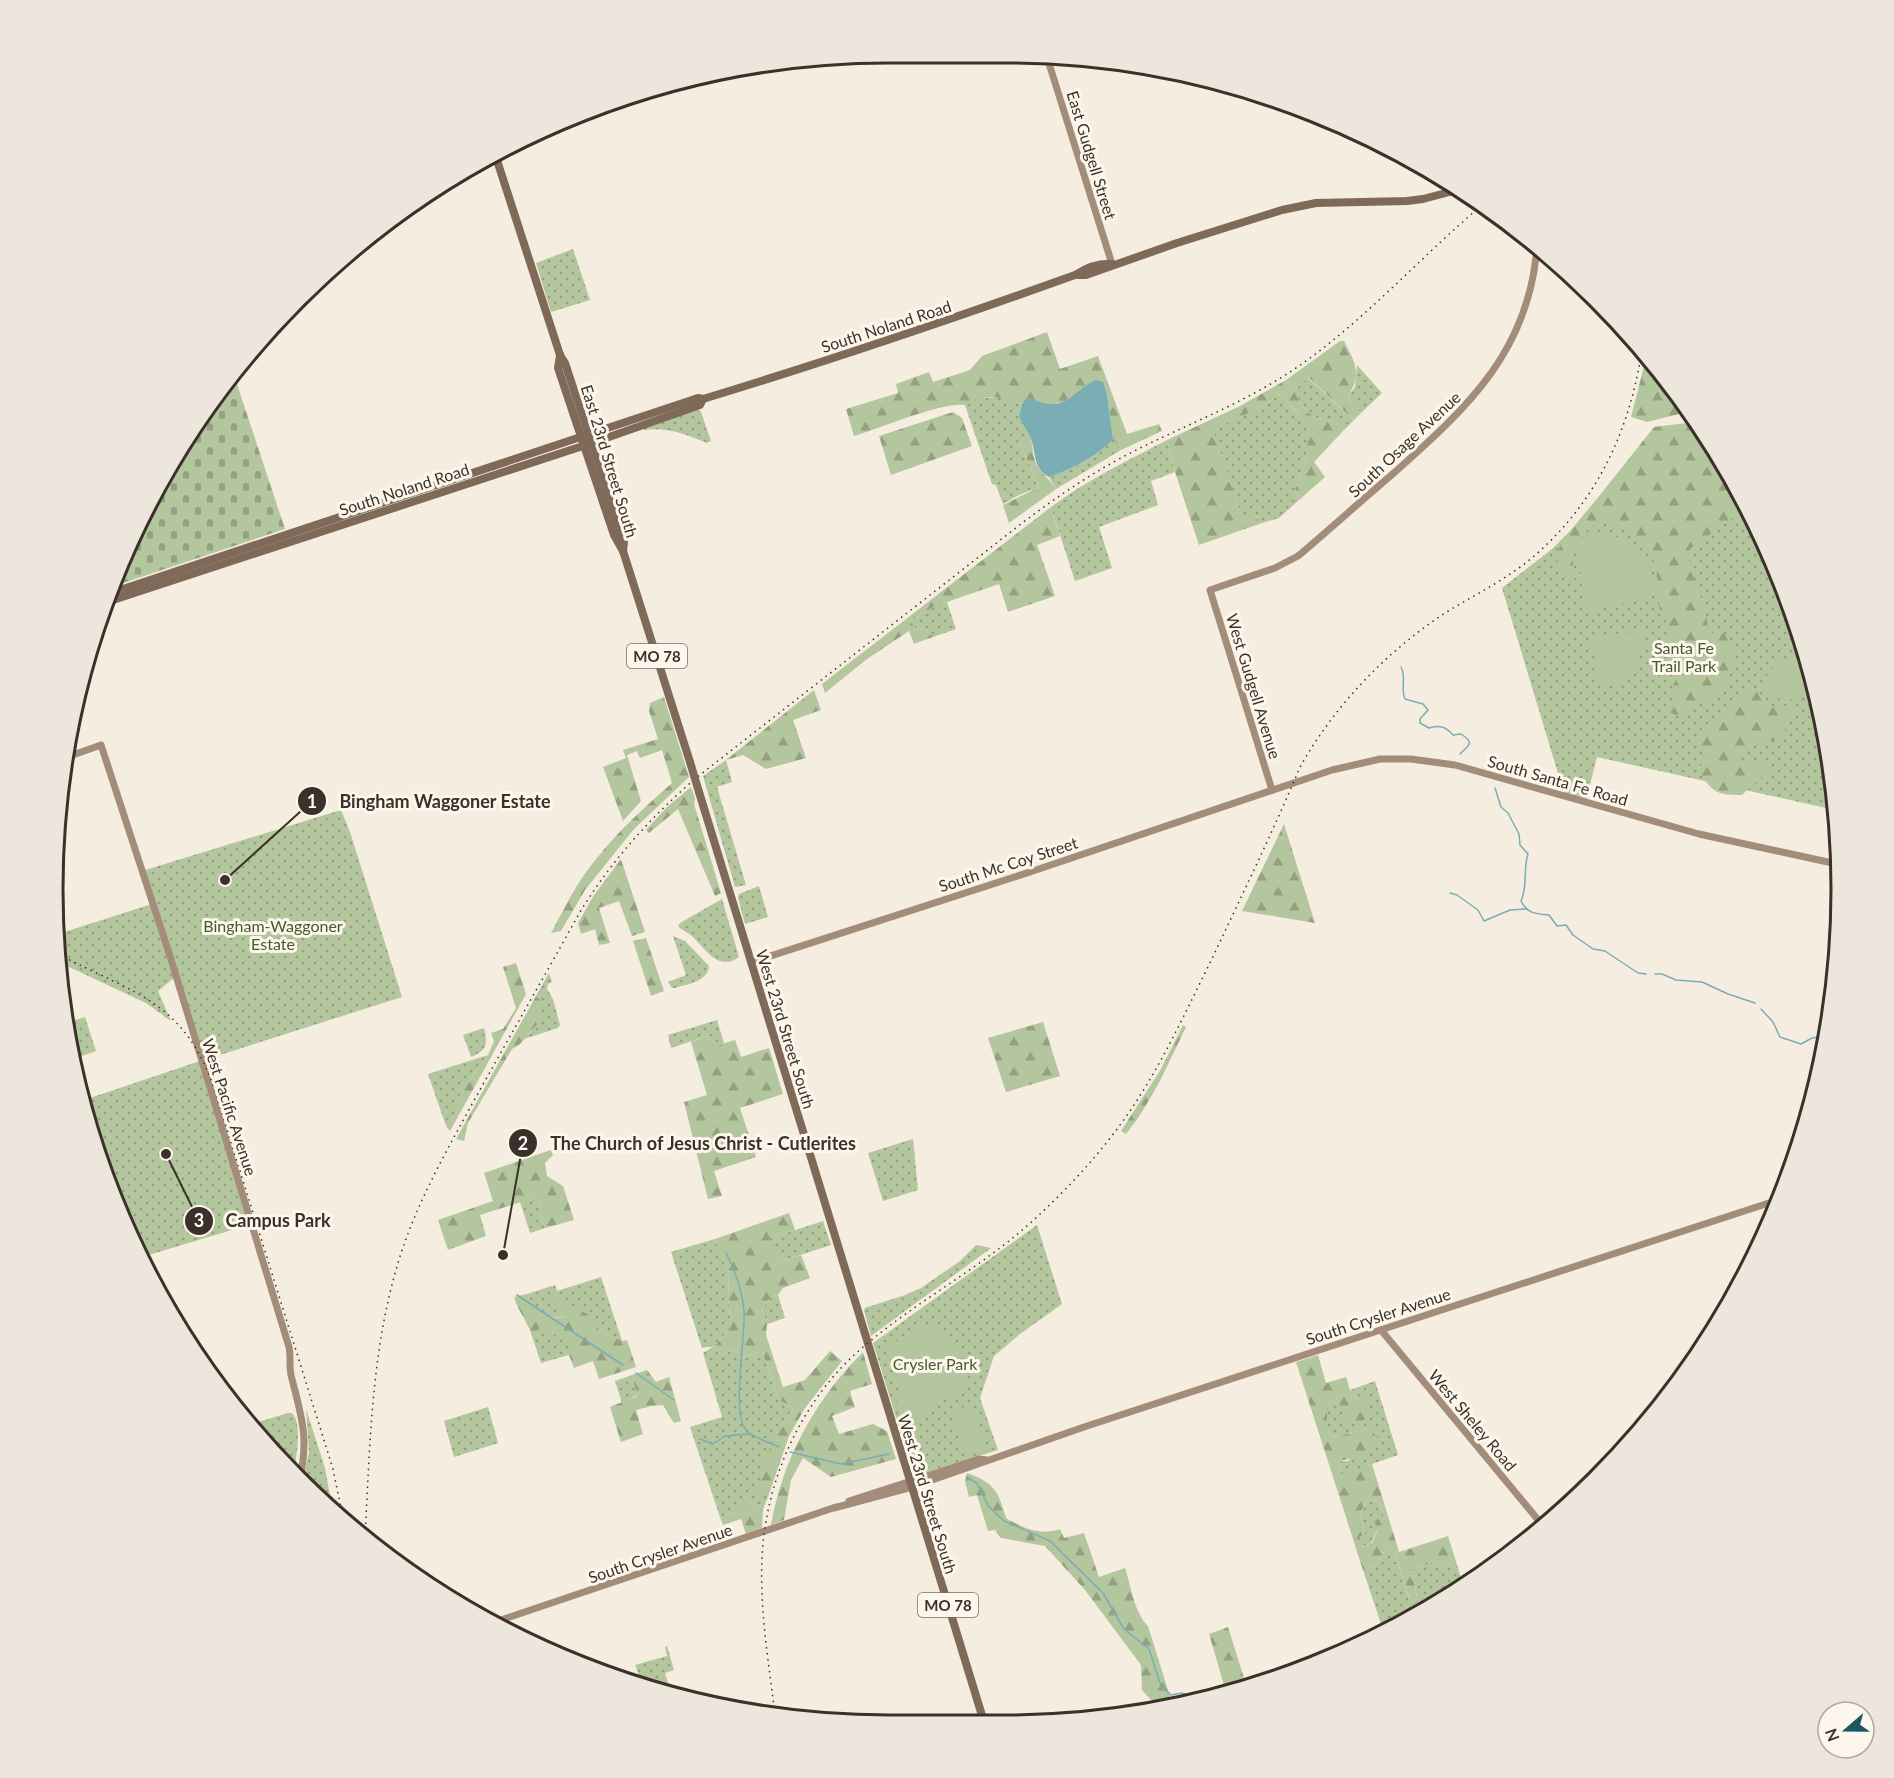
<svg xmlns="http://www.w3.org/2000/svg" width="1894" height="1778" font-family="Lato,sans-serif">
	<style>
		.green { fill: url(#green-dots) }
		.forest { fill: url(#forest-firs) }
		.cemetery { fill: url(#cemetery-stones) }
		.pitch { fill: #b4c69d }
		.water { fill: #7badb5 }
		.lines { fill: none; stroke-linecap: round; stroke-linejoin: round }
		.stream { stroke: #7badb5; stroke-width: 1.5 }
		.secondary { stroke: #a38d7a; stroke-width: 7 }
		.primary { stroke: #7f6a5a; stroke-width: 8 }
		.rail { stroke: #3c312a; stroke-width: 1.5; stroke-dasharray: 1.5 4.5; stroke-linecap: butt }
		.primary-bridge { stroke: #7f6a5a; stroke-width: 8 }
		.labels { text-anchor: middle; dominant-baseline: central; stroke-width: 6; stroke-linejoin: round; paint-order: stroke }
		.shield { fill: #fcf6ec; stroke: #766c64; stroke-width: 1.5 }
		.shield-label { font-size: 15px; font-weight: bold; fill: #3c312a }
		.street-label { font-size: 16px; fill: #3c312a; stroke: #fcf6ec }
		.park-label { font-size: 16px; fill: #455c2b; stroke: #fcf6ec }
		.rim { fill: none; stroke: #3c312a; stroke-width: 3 }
		.leader { fill: none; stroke: #3c312a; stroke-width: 2 }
		.callout-dot { fill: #3c312a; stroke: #fcf6ec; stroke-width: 2 }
		.mark-label { font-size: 18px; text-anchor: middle; font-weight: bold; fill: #fff }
		.callout-label { font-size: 18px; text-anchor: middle; font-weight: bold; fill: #3c312a; stroke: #fcf6ec; stroke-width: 6; stroke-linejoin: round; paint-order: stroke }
	</style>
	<defs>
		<pattern id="green-dots" width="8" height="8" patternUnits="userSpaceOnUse" patternTransform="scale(1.5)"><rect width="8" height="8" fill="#b4c69d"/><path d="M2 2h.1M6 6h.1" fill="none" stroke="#94a180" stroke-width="1.8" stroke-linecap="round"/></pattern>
		<pattern id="forest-firs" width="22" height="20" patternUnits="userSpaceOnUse" patternTransform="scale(1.5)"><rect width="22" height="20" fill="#b4c69d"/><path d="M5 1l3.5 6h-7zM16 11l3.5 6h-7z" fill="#94a180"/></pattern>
		<pattern id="cemetery-stones" width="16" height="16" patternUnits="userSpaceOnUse" patternTransform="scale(1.5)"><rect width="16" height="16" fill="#b4c69d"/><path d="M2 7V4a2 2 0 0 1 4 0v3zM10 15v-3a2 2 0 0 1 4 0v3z" fill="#94a180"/></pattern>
	</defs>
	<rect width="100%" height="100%" fill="#f5eddf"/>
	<g class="green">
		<polygon points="573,249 590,300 551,312 536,263"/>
		<polygon points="1357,365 1382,393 1361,413 1347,397 1355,387"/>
		<path d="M1308 378 1354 420 1344 430 1337 422C1314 421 1303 412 1294 390Z"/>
		<path d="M1279 394C1287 403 1299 413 1305 423 1313 437 1303 476 1295 489L1299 500 1279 518 1262 523 1253 514H1241L1212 429 1264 406Z"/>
		<polygon points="976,397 1005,398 1022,404 1019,416 1029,432 1020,443 1039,487 1019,495 1003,504 996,485 992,484 965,405"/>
		<path d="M696 409 701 412 711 441 707 443C685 434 667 427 644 430V428Z"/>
		<path d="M1113 439 1121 450 1056 489 1049 477C1068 471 1100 455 1113 439Z"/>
		<path d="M1167 440 1175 472 1151 481 1158 505 1099 527 1112 568 1075 581 1051 507C1087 480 1127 461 1167 440Z"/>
		<polygon points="1740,493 1796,618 1834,779 1835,810 1597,757 1586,800 1564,793 1502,588 1552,549 1578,523"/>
		<polygon points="943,601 947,602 956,629 933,637 927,630 916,629 911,621"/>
		<polygon points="726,760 732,782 717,787 746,885 735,887 703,776"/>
		<polygon points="341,810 350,832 402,997 201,1061 252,1224 142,1257 116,1209 87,1099 200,1061 174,978 158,991 171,1021 146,1003 67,966 58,958 58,934 152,904 142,871"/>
		<polygon points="759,886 768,917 745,924 738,898 739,894"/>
		<path d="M722 899 739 957C719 972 706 950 693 937 688 932 682 931 678 926L680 923Z"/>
		<path d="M673 936 685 941 709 966C708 981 688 984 675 988H672L668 982 686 975Z"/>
		<polygon points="549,973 552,982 548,984 547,989 553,999 560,1025 558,1028 524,1039 537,1025 541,1002 536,996"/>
		<polygon points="85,1017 96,1051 76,1058 66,1023"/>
		<polygon points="717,1020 724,1043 715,1046 707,1036 671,1048 668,1035"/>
		<path d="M484 1028C488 1045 487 1050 471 1057L463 1035Z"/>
		<polygon points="488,1055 467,1084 457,1101 458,1110 446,1126 428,1074"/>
		<polygon points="913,1139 918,1190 883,1201 868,1153"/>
		<polygon points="537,1197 545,1228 530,1233 520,1202"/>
		<polygon points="823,1221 831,1245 782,1261 768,1239"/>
		<polygon points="1037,1225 1062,1304 1020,1334 994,1356 980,1398 998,1450 914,1476 873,1343"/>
		<polygon points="715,1239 729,1272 728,1296 731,1326 716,1345 719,1355 737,1349 739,1359 762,1351 779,1400 794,1408 782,1425 758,1491 768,1497 763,1509 745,1497 740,1511 720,1517 690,1427 722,1417 703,1353 714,1346 702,1348 671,1252"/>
		<polygon points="976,1245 991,1248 871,1336 864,1310 865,1308 905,1295 921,1288 960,1261"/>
		<polygon points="601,1277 622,1341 597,1330 586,1314 546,1318 535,1311 527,1294 555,1285 557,1291"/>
		<polygon points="778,1295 785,1318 767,1324 762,1309 770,1298"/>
		<polygon points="540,1327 576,1345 569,1355 541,1363 531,1333"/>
		<polygon points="632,1375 637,1395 622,1403 615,1381"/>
		<path d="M1375 1381 1398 1455 1372 1464 1342 1478 1338 1461H1348L1377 1437 1371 1429C1356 1429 1345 1436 1331 1437L1327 1425V1406L1337 1399 1359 1401 1350 1390Z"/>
		<polygon points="488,1407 498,1443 454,1457 444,1421"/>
		<polygon points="306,1409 325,1468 331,1501 318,1497 302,1484 309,1452"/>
		<path d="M288 1413H292C303 1424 296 1461 293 1475L263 1438 259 1428 256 1429 255 1426 258 1422Z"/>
		<polygon points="1378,1499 1384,1515 1371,1543 1356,1549 1354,1542 1365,1533 1360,1513 1366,1502"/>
		<polygon points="1393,1547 1409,1599 1406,1617 1381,1624 1363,1570 1376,1565 1383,1553"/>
		<polygon points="1434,1562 1458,1568 1463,1585 1437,1603 1417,1598 1412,1569"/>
		<polygon points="667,1646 674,1670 665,1673 671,1693 643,1684 635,1665 667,1656 665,1647"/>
	</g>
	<g class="forest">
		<path d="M1047 332 1060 369 1098 356 1127 434 1159 424 1162 431 1121 450 1113 439 1107 394 1072 396 1063 402 1051 405 1026 398 1022 404C1002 397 983 392 965 405 941 402 881 428 854 436L846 409 898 393 896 384 929 372 933 382 970 370 982 356Z"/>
		<path d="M1340 341H1344C1355 362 1363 375 1347 397L1361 413 1354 420 1309 378 1294 390C1303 412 1314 421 1337 422L1344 430 1314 462 1325 477 1299 500 1295 489C1303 476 1312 438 1305 424 1300 413 1287 403 1279 394L1264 406 1213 429 1241 514H1253L1262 523 1199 545 1175 472 1167 440 1238 407 1286 380Z"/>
		<polygon points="1645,353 1687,412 1647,422 1631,417 1643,370"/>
		<polygon points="953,412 962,418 972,446 891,475 879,436"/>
		<path d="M1695 422 1730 471 1747 508 1688 550C1690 579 1709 605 1708 633L1719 632 1725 634 1736 660C1724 685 1721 700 1692 704L1685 713 1675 715 1667 710 1668 702 1678 704 1673 685 1679 676 1690 674 1689 665 1676 663 1669 659 1666 649 1670 628C1667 623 1663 617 1661 612 1658 604 1659 593 1658 584 1654 543 1639 531 1601 521 1575 535 1569 552 1575 579L1570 583 1556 559 1561 542 1600 495 1654 427Z"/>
		<path d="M1029 432C1033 442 1032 452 1035 461 1039 473 1050 478 1056 489L1009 523 1003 505 1039 487 1020 443Z"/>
		<polygon points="1051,507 1060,536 1037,545 1055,596 1008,612 999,584 947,602 943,601 911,621 916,629 927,630 933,637 914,644 909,631 867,659 825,693 822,684"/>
		<path d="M1751 686 1771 708 1795 704 1798 709 1786 722V731L1774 740 1753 744 1741 751 1740 763H1762L1769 770 1742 795C1716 795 1712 792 1699 771L1704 758C1693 723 1703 729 1728 711 1737 705 1744 694 1751 686Z"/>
		<polygon points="814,690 821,710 793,720 806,758 766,769 743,755 726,760"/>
		<path d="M664 697 689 777 634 829 585 890 561 931 551 933C565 907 578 880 597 858 619 830 646 806 672 783L662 750 640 758 637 751 627 755 641 801 623 821 603 767 626 758 623 750 658 739 649 711 650 703Z"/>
		<polygon points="691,787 695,798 694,804 721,893 715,896 678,809 649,833 646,830 667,807"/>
		<polygon points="1284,824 1315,923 1242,911"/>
		<polygon points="621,859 645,932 632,936 619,901 599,908 610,943 599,945 595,929 581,934 578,923 594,895"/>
		<polygon points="646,938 664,991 651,996 633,941"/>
		<polygon points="516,963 526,994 450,1131 446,1126 458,1110 457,1101 467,1084 488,1055 494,1041 491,1033 503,1029 516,1008 503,967"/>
		<path d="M536 996 542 1002 537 1025C528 1032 523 1045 512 1049L468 1123 464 1141 456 1139Z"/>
		<polygon points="1043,1022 1060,1076 1006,1092 988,1038"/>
		<path d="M1183 1025 1186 1027C1168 1064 1152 1102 1126 1134L1121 1131 1161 1069Z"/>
		<polygon points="707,1036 715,1046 735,1040 741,1057 769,1048 783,1094 740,1108 756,1157 714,1171 722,1196 708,1199 684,1102 707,1095 691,1042"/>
		<polygon points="551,1150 553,1155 545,1163 547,1176 563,1186 574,1220 545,1228 537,1197 480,1215 486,1236 448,1250 438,1220 493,1201 484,1173"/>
		<polygon points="789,1213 795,1230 769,1239 782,1261 801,1255 810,1278 783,1288 778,1295 770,1298 762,1309 767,1324 766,1335 783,1387 805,1380 830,1351 842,1361 805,1408 789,1436 768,1497 758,1492 762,1464 782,1425 794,1408 779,1400 762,1351 738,1359 737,1349 719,1355 716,1345 731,1326 728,1296 729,1272 715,1239"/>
		<path d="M527 1294C537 1315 540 1319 564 1317L552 1301 556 1296 587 1314 597 1330 622 1341 627 1340 636 1367 599 1379 593 1361 574 1368 569 1355 575 1345 541 1328 531 1333C526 1319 518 1311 514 1297Z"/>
		<path d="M863 1352 872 1384 850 1391 855 1407 832 1416 839 1434 873 1424 887 1431 896 1459 831 1477 803 1458 791 1480 784 1520 771 1525C783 1458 815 1400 863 1352Z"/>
		<path d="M1318 1355 1326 1383 1346 1377 1350 1390 1359 1401 1369 1398 1370 1418 1355 1423 1345 1419 1337 1399 1327 1406V1425L1331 1437C1346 1436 1356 1429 1371 1429L1377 1437 1375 1448 1364 1457 1338 1461 1342 1477 1372 1464 1399 1552 1448 1536 1458 1568 1434 1562 1412 1569 1417 1598 1437 1603 1419 1615 1418 1613 1406 1617 1409 1598 1393 1547 1383 1553 1376 1565 1363 1570 1356 1549 1372 1543 1377 1531 1375 1521 1384 1515 1378 1499 1366 1502 1360 1513 1365 1533 1354 1542 1296 1362Z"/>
		<polygon points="647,1370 656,1382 669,1377 681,1421 674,1423 663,1405 651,1406 636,1410 643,1434 621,1442 610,1407 637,1396 632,1375"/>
		<path d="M967 1473C995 1483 998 1491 1006 1518 1023 1528 1040 1536 1060 1529L1064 1538 1084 1533 1099 1577 1125 1568C1131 1586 1134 1612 1148 1626L1172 1703 1157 1707 1142 1690 1141 1665 1085 1590 1045 1546 1001 1538 995 1530 988 1531 977 1495 969 1497 965 1481Z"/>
		<polygon points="745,1497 763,1509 762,1528 746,1534 741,1519 723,1525 720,1517 740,1511 738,1505"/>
		<polygon points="1228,1627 1244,1678 1241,1683 1242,1688 1226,1692 1209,1634"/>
	</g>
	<polygon class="cemetery" points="234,375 285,529 117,585 164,471"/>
	<g class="pitch">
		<path d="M1598 532C1634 538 1652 560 1657 595L1587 612 1584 609 1578 539 1588 534Z"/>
		<path d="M1644 631C1644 659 1630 682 1601 689L1591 639 1593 636Z"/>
		<path d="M1782 658 1795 661 1809 692 1808 694C1788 703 1774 701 1758 686Z"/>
		<path d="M926 1325C958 1327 963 1361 970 1386L950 1397 928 1405 930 1414 914 1420 900 1413 895 1396 901 1393 887 1348 910 1332Z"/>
		<polygon points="971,1405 986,1450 965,1457 951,1411"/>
	</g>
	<path class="water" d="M1096 380 1103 382 1107 394 1113 439C1100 455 1068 471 1049 477 1031 468 1037 449 1029 434 1026 428 1022 423 1019 416L1022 404 1026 398C1034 399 1041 403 1049 404 1067 407 1080 386 1096 380Z"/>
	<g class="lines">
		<g class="stream">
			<path d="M1401 667C1407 678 1400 688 1405 699L1423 704 1428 710 1420 719V723L1429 728C1440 725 1445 726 1453 735L1461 734C1476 744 1468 745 1460 754"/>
			<path d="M1495 788 1501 807 1508 813 1519 834 1520 845 1528 854C1523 868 1528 886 1521 901 1527 914 1537 914 1549 915L1557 926 1566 925 1573 935 1593 949 1605 951 1638 973 1646 974"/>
			<polyline points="1450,893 1457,895 1478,910 1484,921 1510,910 1527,909"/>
			<polyline points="1655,974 1662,974 1676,980 1702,982 1728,994 1755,1003"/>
			<polyline points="1761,1009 1773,1022 1780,1037 1801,1044 1812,1038 1819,1037 1822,1050"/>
			<path d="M726 1253C736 1272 742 1290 744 1311 746 1335 731 1414 746 1430 753 1438 769 1442 779 1447"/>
			<polyline points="517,1295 623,1365"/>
			<polyline points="636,1373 674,1400"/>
			<polyline points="700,1439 713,1444 725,1436 749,1434"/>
			<polyline points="790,1452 841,1464 889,1454"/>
			<polyline points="967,1477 977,1483 989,1507 1004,1521 1050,1541 1103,1593 1124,1629 1149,1649 1161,1686 1171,1695 1182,1693 1195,1699"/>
		</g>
		<g class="secondary">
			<polyline points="1046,54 1112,264"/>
			<path d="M68 751 70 756 101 745 170 956 289 1347C291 1356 289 1365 291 1375 301 1415 310 1439 299 1481"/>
			<path d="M1272 790 1210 590 1275 568 1298 556C1330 529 1362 500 1395 472 1468 407 1529 351 1537 247"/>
			<polyline points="752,962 1033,871 1332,770 1380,759 1411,759 1455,765 1699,834 1837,864"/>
			<polyline points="1381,1330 1544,1527"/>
			<polyline points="849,1501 979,1459 987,1460"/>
			<polyline points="834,1508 912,1487 1084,1427 1778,1200"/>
			<polyline points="495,1622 836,1507"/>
		</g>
		<g class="primary">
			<polyline points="495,154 560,355 565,363 624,542 623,551"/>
			<polyline points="1077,275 1086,275 1177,243 1282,210 1316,203 1407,201 1423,199 1457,190"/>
			<polyline points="560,355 558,368 614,535 623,551 690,762"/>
			<path d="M114 592 698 398 703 399C828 361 952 319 1075 275 1086 268 1099 263 1112 264"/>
			<polyline points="110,601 592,443 700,405 703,399"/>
			<polyline points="699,792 984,1722"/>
		</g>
		<g class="rail">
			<path d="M58 954C136 995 185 1000 216 1094L333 1469 343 1518"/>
			<path d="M365 1536C370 1447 371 1357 396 1270 412 1212 442 1159 471 1106 507 1041 544 977 580 912 612 860 650 818 696 778L1026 520C1056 498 1087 476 1121 458 1175 429 1234 408 1287 374 1359 327 1416 261 1482 205"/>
			<path d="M775 1714C768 1658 758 1600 763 1543 770 1473 802 1404 853 1356 902 1311 962 1279 1014 1237 1050 1207 1089 1167 1117 1129 1155 1079 1181 1021 1209 965 1240 899 1272 834 1300 767 1335 705 1386 652 1445 613 1479 592 1514 576 1543 548 1600 495 1631 425 1642 349"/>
		</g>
		<polyline class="primary-bridge" points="690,762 699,792"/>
	</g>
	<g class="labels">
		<g class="shield">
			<rect x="627" y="644" width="60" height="24" rx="4.5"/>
			<rect x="918" y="1593" width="60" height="24" rx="4.5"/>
		</g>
		<g class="shield-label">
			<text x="657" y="656">MO 78</text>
			<text x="948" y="1605">MO 78</text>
		</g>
		<g class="street-label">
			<text transform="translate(1092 155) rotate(73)">East Gudgell Street</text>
			<text transform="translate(886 326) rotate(-18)">South Noland Road</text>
			<text transform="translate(1404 444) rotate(-43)">South Osage Avenue</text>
			<text transform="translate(610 461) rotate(73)">East 23rd Street South</text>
			<text transform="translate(404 489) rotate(-18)">South Noland Road</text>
			<text transform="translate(1254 686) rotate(73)">West Gudgell Avenue</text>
			<text transform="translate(1558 780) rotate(16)">South Santa Fe Road</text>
			<text transform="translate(1008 864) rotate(-18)">South Mc Coy Street</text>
			<text transform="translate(786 1029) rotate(73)">West 23rd Street South</text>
			<text transform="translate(230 1107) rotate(72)">West Pacific Avenue</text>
			<text transform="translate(1378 1316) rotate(-18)">South Crysler Avenue</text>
			<text transform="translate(1473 1420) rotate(50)">West Sheley Road</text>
			<text transform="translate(928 1494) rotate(73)">West 23rd Street South</text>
			<text transform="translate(660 1553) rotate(-19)">South Crysler Avenue</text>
		</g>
		<g class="park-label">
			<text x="1684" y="647">Santa Fe<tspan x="1684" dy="18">Trail Park</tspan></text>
			<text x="273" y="925">Bingham-Waggoner<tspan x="273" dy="18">Estate</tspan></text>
			<text x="935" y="1363">Crysler Park</text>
		</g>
	</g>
	<path d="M0 0H1894V1778H0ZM889 63H1005A826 826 0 0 1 1831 889V889A826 826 0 0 1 1005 1715H889A826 826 0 0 1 63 889V889A826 826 0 0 1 889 63Z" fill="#ede6dc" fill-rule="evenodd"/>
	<path class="rim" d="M889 63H1005A826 826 0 0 1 1831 889V889A826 826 0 0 1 1005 1715H889A826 826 0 0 1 63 889V889A826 826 0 0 1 889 63Z"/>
	<path class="leader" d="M225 880L312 801M503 1255L523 1143M166 1154L199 1221"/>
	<g class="callout-dot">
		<circle cx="225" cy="880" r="6"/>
		<circle cx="503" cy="1255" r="6"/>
		<circle cx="166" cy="1154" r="6"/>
		<circle cx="312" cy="801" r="15"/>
		<circle cx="523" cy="1143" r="15"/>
		<circle cx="199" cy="1221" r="15"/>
	</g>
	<g class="mark-label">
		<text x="312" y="808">1</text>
		<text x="523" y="1150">2</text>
		<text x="199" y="1227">3</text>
	</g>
	<g class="callout-label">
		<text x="445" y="808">Bingham Waggoner Estate</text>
		<text x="703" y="1150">The Church of Jesus Christ - Cutlerites</text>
		<text x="278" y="1227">Campus Park</text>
	</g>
	<g transform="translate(1846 1730) rotate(250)"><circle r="28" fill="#fcf6ec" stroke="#afa79e" stroke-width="1.5"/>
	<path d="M0-4.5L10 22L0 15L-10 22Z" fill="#1b5661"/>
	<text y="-9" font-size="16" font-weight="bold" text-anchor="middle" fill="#3c312a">N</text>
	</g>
</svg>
